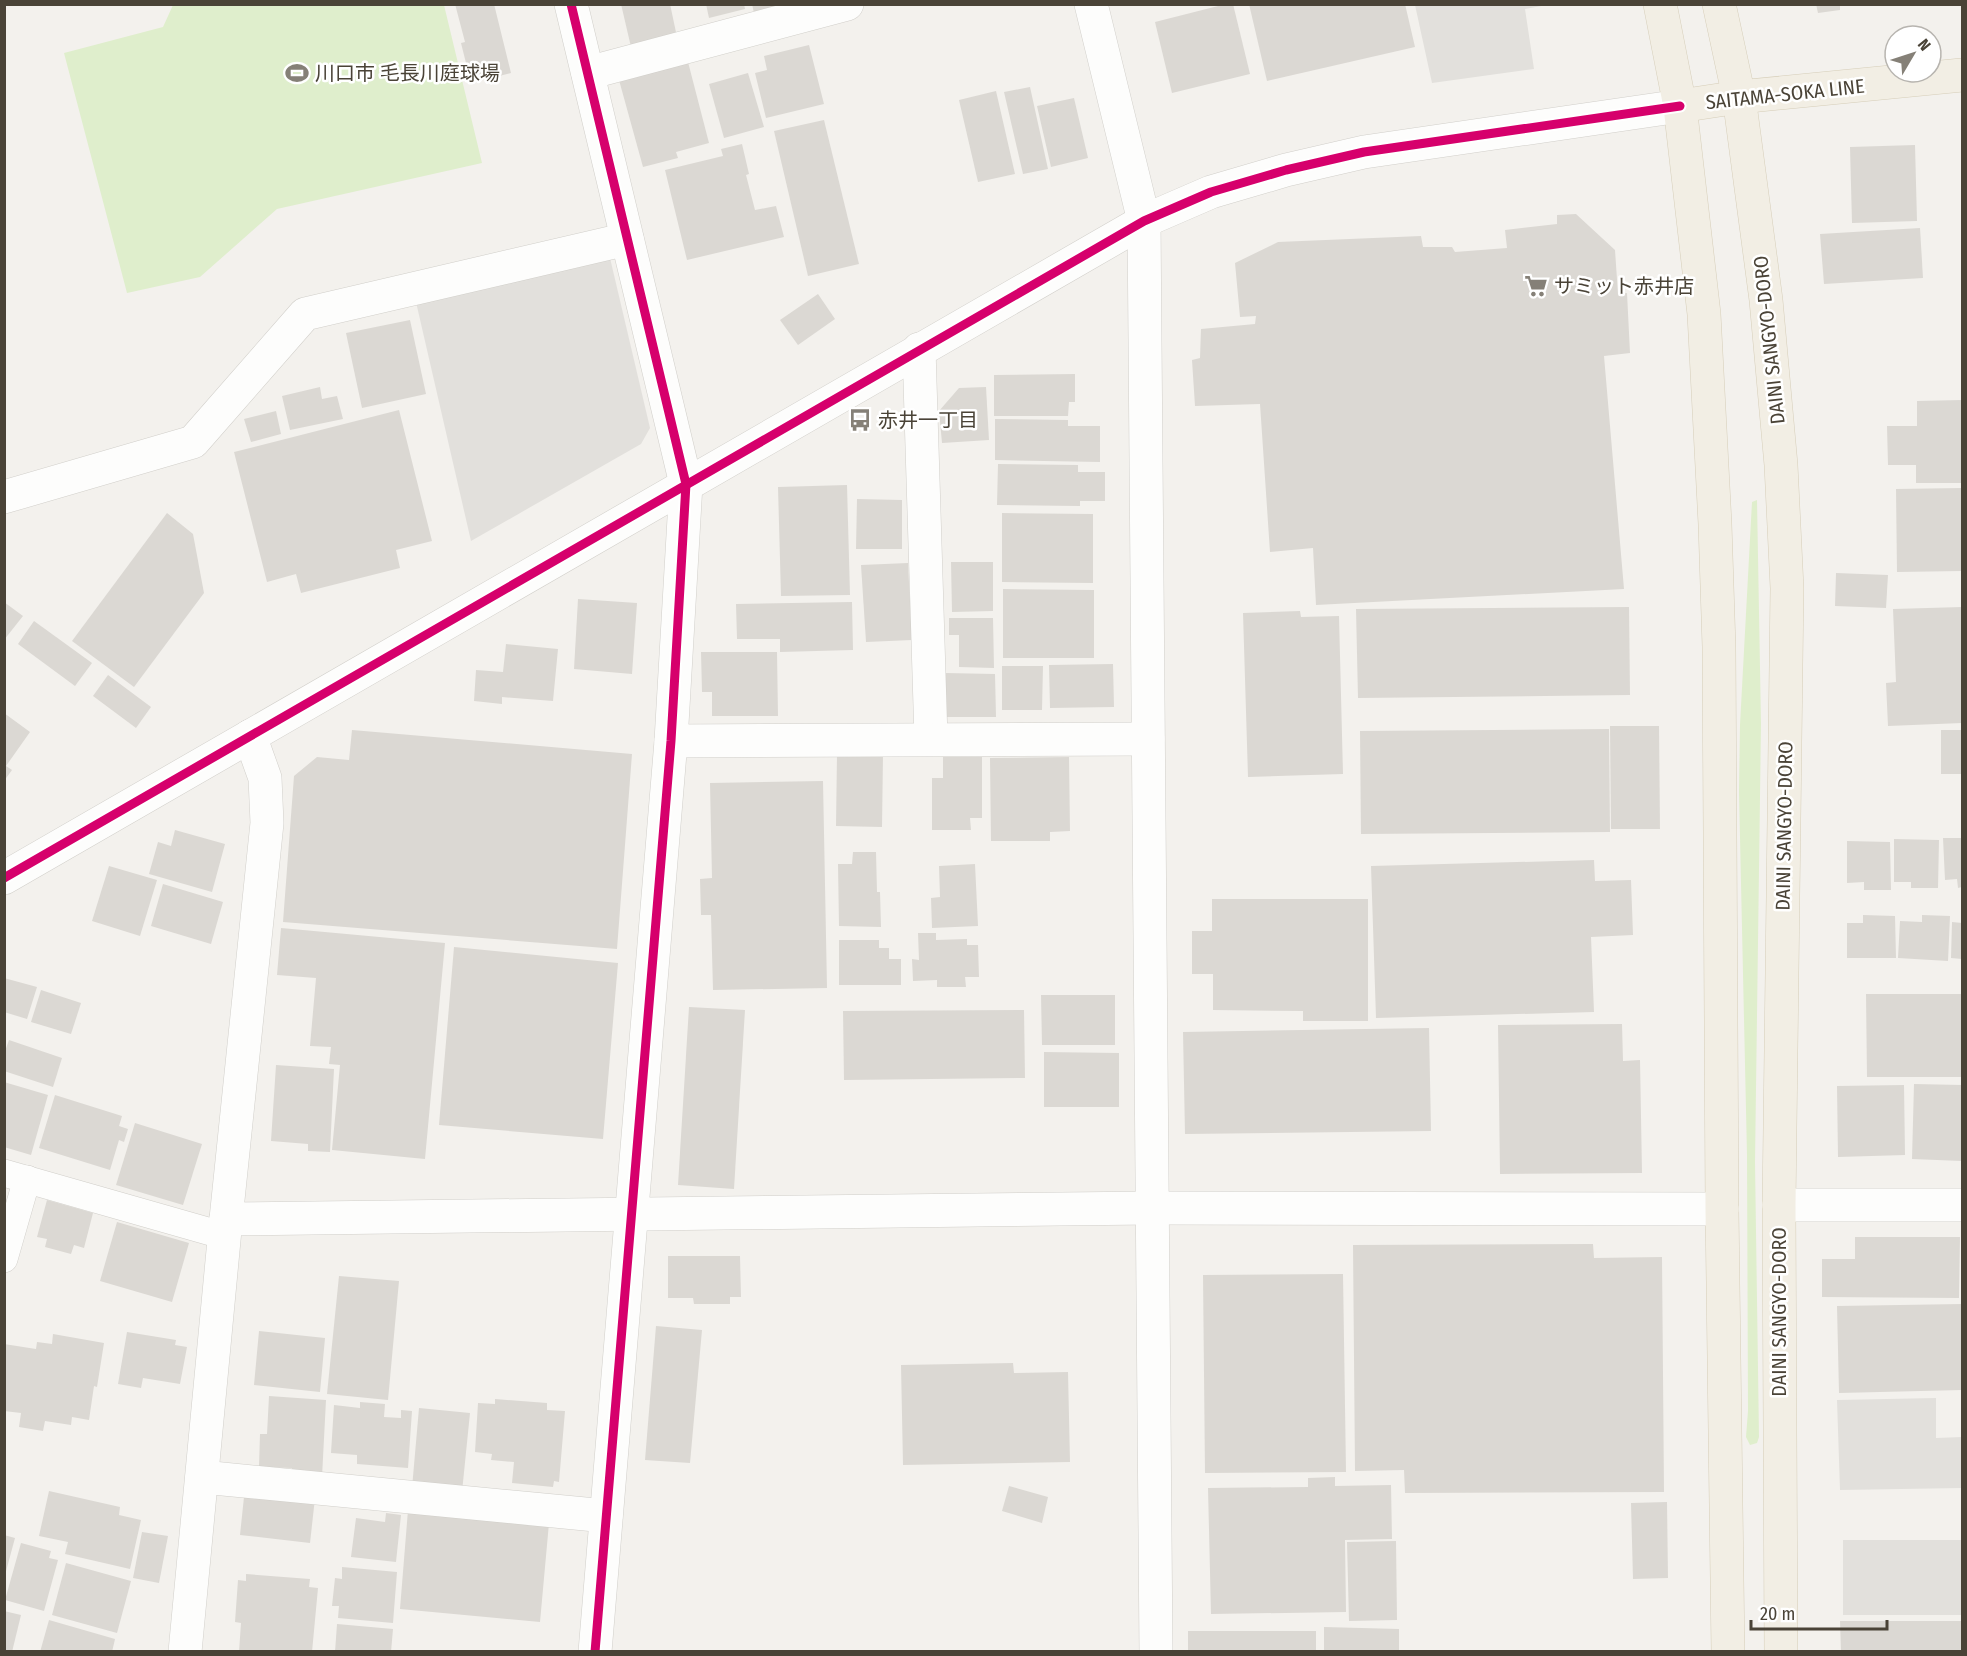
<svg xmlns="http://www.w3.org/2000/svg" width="1967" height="1656" font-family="'Fira Sans Condensed','Noto Sans JP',sans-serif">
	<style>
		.green { fill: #dfeecc }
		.parking { fill: #e2e0dc }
		.building { fill: #dbd8d3 }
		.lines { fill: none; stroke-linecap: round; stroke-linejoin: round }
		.service-casing { stroke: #d1cfca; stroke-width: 28 }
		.minor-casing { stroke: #d1cfca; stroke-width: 34 }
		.tertiary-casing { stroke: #d1cfca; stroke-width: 34 }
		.primary-casing { stroke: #d6ceb9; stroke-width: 34 }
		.service { stroke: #fdfdfc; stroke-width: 27 }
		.minor { stroke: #fdfdfc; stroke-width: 33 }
		.tertiary { stroke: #fdfdfc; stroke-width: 33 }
		.primary { stroke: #f2eee4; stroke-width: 33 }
		.cycleway-casing { stroke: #fff; stroke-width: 13 }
		.cycleway { stroke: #d6006c; stroke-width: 9 }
		.labels { text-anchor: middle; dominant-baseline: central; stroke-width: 5; stroke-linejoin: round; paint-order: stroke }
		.poi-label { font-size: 20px; fill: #4a4337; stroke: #fff; text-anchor: start }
		.street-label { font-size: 20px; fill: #4a4337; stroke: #fff }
	</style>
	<rect width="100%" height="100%" fill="#f3f1ed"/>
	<g class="green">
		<polygon points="173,5 444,5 482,163 277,209 200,277 127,293 64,53 163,27"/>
		<polygon points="1757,500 1761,724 1755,1162 1759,1437 1757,1443 1750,1445 1746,1437 1748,1411 1747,1155 1739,792 1740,725 1752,502"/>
	</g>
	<g class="parking">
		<polygon points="1415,5 1547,5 1525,9 1534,69 1432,83"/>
		<polygon points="610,258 650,428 641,444 471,541 416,302"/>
		<polygon points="1936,1398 1936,1438 1962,1437 1962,1488 1840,1490 1837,1400"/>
		<rect x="1843" y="1540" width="119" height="75"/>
	</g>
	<g class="building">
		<polygon points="455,4 494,4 511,73 471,83 461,43 465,42"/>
		<polygon points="621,4 670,4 677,37 631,47"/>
		<polygon points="706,4 744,4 745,9 709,18"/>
		<polygon points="752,4 787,4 754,13"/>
		<polygon points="1226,4 1233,4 1250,74 1172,93 1155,22"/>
		<polygon points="1249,4 1405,4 1415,47 1267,81"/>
		<polygon points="1816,4 1840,4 1840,10 1818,13"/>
		<polygon points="809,45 824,104 766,118 755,73 767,70 764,56"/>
		<polygon points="688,62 709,143 676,152 678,158 643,167 619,80"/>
		<polygon points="748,73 764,127 724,138 709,84"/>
		<polygon points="1030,87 1048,169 1023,174 1004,92"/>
		<polygon points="996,91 1015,174 978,182 959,100"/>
		<polygon points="1074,98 1088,158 1051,167 1037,106"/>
		<polygon points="824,120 859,264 808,276 774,131"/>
		<polygon points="742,144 749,174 746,175 755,210 776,206 784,237 687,260 665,170 723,156 721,149"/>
		<polygon points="1915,145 1917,221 1852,223 1850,147"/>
		<polygon points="1576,214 1615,250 1618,294 1627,293 1630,353 1604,356 1624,589 1316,605 1313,548 1270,552 1260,404 1195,406 1192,360 1200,358 1201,329 1255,324 1256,316 1240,317 1235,263 1278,242 1421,236 1423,247 1452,247 1455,252 1507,248 1505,230 1557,224 1557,215"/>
		<polygon points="1920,228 1923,278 1824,284 1820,234"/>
		<polygon points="818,294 835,319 798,345 780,320"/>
		<polygon points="410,320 426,394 362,408 346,333"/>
		<polygon points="1075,374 1075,402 1069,402 1068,416 994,416 994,375"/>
		<polygon points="320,387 322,399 337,396 343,419 290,430 282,396"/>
		<polygon points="986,387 989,440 942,443 939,411 959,388"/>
		<polygon points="1962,400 1962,483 1916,483 1916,465 1888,465 1887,426 1917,426 1917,401"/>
		<polygon points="399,410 432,541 396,550 400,568 301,593 296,574 267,582 234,452"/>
		<polygon points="276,411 281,434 251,442 244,419"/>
		<polygon points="995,419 1068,420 1068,426 1100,426 1100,462 995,460"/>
		<polygon points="998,464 1078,465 1078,472 1105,472 1105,501 1080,501 1080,506 997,505"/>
		<polygon points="847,485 850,595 781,596 778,487"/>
		<polygon points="1962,488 1962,571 1897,572 1896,489"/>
		<polygon points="857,499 902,500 902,549 856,549"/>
		<polygon points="167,513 193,534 204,593 134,687 72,641"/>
		<polygon points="1002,513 1093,514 1093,583 1002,582"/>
		<polygon points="951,562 993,562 993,611 952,612"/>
		<polygon points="908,563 912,640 866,642 861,565"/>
		<polygon points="1836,573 1888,575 1886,608 1835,606"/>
		<polygon points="1003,589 1094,590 1094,658 1003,658"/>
		<polygon points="578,599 637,603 632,674 574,669"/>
		<polygon points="4,602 23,616 4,640"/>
		<polygon points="852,602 853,650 780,652 780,639 737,639 736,604"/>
		<polygon points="1629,607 1630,695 1358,698 1356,609"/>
		<polygon points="1962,607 1962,723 1888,726 1886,683 1896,682 1893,609"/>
		<polygon points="1300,611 1301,617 1339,616 1343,774 1248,777 1243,613"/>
		<polygon points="949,618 993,618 994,668 959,667 959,635 949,635"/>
		<polygon points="34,621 92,663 75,686 18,644"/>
		<polygon points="506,644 558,649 553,701 502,697 502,704 474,701 476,670 503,672"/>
		<polygon points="701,652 777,652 778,716 712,716 712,692 702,692"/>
		<polygon points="1113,664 1114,707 1050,708 1049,665"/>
		<polygon points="1002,666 1043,666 1042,710 1002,710"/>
		<polygon points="945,673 995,674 996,717 945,717"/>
		<polygon points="108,675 151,707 136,728 93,696"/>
		<polygon points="4,713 30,732 6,766 12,770 4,781"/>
		<polygon points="1610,726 1659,726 1660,829 1611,829"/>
		<polygon points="1609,729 1610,832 1361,834 1360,731"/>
		<polygon points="352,730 632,754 617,949 283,922 294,776 317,757 349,760"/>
		<rect x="1941" y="730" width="21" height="44"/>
		<polygon points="837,755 883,755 882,827 836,826"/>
		<polygon points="943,757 982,757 982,818 970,818 971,830 932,830 932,778 943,778"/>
		<polygon points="1069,757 1070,831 1050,832 1050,841 991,841 990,758"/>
		<polygon points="823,781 827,988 713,990 711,915 701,915 700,879 712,878 710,783"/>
		<polygon points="175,830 225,844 212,892 149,874 158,842 171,846"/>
		<polygon points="1943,838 1962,838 1962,887 1958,888 1957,879 1945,880"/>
		<polygon points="1894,839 1939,840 1938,888 1911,888 1911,882 1894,882"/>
		<polygon points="1847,841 1890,842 1891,890 1864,890 1864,882 1847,883"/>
		<polygon points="853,852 876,852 877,892 880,892 881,927 839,926 838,864 852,864"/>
		<polygon points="1594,860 1595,881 1631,880 1633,935 1591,937 1594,1012 1376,1018 1371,866"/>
		<polygon points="975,864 978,926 932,928 931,898 940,897 939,866"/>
		<polygon points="109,866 157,880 140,936 92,921"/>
		<polygon points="163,884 223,902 211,944 151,926"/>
		<polygon points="1212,899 1368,899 1368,1021 1303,1021 1303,1011 1213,1010 1213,974 1192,974 1192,931 1212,931"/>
		<polygon points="1863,915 1895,916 1896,958 1847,958 1847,923 1863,923"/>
		<polygon points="1922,915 1950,916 1948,961 1898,958 1900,921 1922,922"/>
		<polygon points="1952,922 1962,923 1962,959 1951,958"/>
		<polygon points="281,928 445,943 425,1159 332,1150 340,1065 329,1064 331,1047 310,1046 316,978 277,975"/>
		<polygon points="918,933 936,933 936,940 967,939 967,945 978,945 979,977 965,977 966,987 937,987 937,980 913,981 912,959 919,960"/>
		<polygon points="839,940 879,940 879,948 889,948 889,959 901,959 901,985 839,985"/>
		<polygon points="454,947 618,963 603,1139 439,1125"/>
		<polygon points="4,978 37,987 27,1019 4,1012"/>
		<polygon points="41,990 81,1003 71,1034 31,1022"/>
		<polygon points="1866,994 1962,994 1962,1077 1867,1077"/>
		<polygon points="1041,995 1115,995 1115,1045 1042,1045"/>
		<polygon points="689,1007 745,1010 734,1189 678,1185"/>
		<polygon points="1024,1010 1025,1078 844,1080 843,1011"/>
		<polygon points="1622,1024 1623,1061 1640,1060 1642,1173 1500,1174 1498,1025"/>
		<polygon points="1429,1028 1431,1131 1185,1134 1183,1032"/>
		<polygon points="9,1040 62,1058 53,1087 4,1071 4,1054"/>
		<polygon points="1044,1052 1119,1053 1119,1107 1044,1107"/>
		<polygon points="276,1065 334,1069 330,1152 308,1151 308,1144 271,1141"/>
		<polygon points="4,1082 48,1095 31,1155 4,1147"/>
		<polygon points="1914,1084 1962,1085 1962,1161 1912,1159"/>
		<polygon points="1904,1085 1905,1155 1838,1157 1837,1086"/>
		<polygon points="55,1095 122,1116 119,1126 128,1129 124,1142 119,1140 110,1170 39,1148"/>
		<polygon points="135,1123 202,1144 183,1205 116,1185"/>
		<polygon points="47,1200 93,1213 84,1248 74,1245 71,1254 45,1247 47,1239 37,1237"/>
		<polygon points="117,1222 189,1243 172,1302 100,1281"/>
		<polygon points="1855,1237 1960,1237 1959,1298 1822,1297 1822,1259 1855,1259"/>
		<polygon points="1593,1244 1594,1258 1662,1257 1664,1492 1405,1493 1404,1470 1355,1471 1353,1245"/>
		<polygon points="668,1256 740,1256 741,1297 730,1297 730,1304 694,1304 693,1298 668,1298"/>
		<polygon points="1343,1274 1346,1472 1205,1473 1203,1275"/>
		<polygon points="339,1276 399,1281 388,1400 327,1394"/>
		<polygon points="1962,1304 1962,1390 1839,1393 1837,1306"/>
		<polygon points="656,1326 702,1330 690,1463 645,1460"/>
		<polygon points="259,1331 325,1338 320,1392 254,1385"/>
		<polygon points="127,1332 176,1340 175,1345 187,1347 180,1384 143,1378 141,1388 118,1384"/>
		<polygon points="53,1334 104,1343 97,1387 94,1386 89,1420 72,1417 71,1425 45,1421 43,1431 19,1427 21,1413 4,1411 4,1344 36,1349 37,1342 52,1344"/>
		<polygon points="1013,1363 1014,1373 1068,1372 1070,1462 903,1465 901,1365"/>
		<polygon points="269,1396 326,1400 322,1477 291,1476 292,1468 259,1467 260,1434 267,1434"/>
		<polygon points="495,1399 547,1403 547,1410 565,1411 559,1482 554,1481 553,1487 512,1483 514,1462 491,1460 492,1454 475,1452 478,1403 495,1404"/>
		<polygon points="360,1402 385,1404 384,1417 401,1418 401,1410 412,1411 408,1468 357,1464 357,1455 331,1453 334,1405 360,1408"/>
		<polygon points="419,1408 470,1413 462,1492 412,1488"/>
		<polygon points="1335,1477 1335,1486 1391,1485 1392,1539 1345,1540 1346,1612 1211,1614 1208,1488 1308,1487 1308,1478"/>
		<polygon points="1009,1486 1048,1497 1042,1523 1002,1511"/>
		<polygon points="49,1491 120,1507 119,1515 141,1520 130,1569 65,1554 68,1542 39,1536"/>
		<polygon points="244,1497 315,1498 310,1543 240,1535"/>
		<polygon points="1667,1502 1668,1578 1633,1579 1631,1503"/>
		<polygon points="408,1510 549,1523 540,1622 400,1609"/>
		<polygon points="386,1513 401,1515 396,1562 351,1557 356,1518 385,1522"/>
		<polygon points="142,1532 168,1536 159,1583 133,1578"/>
		<polygon points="4,1535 15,1538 5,1575 4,1575"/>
		<polygon points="1396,1541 1397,1620 1349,1621 1347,1542"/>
		<polygon points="21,1543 51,1551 49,1558 58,1560 44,1611 5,1600"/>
		<polygon points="66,1563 131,1581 117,1633 52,1615"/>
		<polygon points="342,1567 397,1572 393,1623 338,1618 339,1606 332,1606 335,1578 342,1579"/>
		<polygon points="246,1574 310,1579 309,1587 318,1588 312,1652 239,1652 241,1623 235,1622 238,1580 246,1581"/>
		<polygon points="4,1611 21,1615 12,1652 4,1650"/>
		<polygon points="49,1620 115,1639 112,1652 40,1652"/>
		<polygon points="1840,1621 1962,1621 1962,1652 1841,1652"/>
		<polygon points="337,1624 393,1629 391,1652 335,1652"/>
		<polygon points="1324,1627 1399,1629 1399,1652 1324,1652"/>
		<rect x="1188" y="1631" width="128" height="21"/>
	</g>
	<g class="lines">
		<g class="service-casing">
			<g id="service">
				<polyline points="4,1173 225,1236"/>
				<polyline points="4,1259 27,1179"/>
			</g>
		</g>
		<g class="minor-casing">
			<g id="minor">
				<polyline points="571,4 686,484 671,741 595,1652"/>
				<polyline points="1091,4 1144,221"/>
				<polyline points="588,73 847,4"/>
				<polyline points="919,349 931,739"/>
				<polyline points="4,497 193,442 305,314 627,239"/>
				<polyline points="671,741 1148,739"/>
				<polyline points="1779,1205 1962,1205"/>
				<polyline points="226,1219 1151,1208 1722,1209"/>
				<polyline points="202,1477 606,1516"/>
			</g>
		</g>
		<g class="tertiary-casing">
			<g id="tertiary">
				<polyline points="1144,221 1156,1652"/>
				<polyline points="4,878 1144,221 1211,192 1286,170 1364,152 1680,106"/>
				<polyline points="185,1652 226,1219 267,823 265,778 250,736"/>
			</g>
		</g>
		<g class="primary-casing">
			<g id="primary">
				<polyline points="1660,4 1680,106 1704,314 1715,524 1719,647 1722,1209 1728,1652"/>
				<polyline points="1719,4 1739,97 1766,300 1781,465 1787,588 1779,1205 1781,1652"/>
				<polyline points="1680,106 1739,97 1962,75"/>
			</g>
		</g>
		<use href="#service" class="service"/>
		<use href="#minor" class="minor"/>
		<use href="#tertiary" class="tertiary"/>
		<use href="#primary" class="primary"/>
		<g class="cycleway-casing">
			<g id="cycleway">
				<polyline points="571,4 686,484 671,741 595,1652"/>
				<polyline points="4,878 1144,221 1211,192 1286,170 1364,152 1680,106"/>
			</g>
		</g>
		<use href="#cycleway" class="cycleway"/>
	</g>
	<defs>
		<g id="stadium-bare" transform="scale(1.8)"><path d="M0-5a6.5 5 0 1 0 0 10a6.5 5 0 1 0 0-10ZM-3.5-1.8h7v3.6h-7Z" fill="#858077" stroke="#fff" stroke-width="2.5" paint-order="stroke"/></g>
		<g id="supermarket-bare" transform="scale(1.8)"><path d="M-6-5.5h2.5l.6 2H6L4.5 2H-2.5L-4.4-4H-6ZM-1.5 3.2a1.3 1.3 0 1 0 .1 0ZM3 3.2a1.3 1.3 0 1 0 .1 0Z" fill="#858077" stroke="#fff" stroke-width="2.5" paint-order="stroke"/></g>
		<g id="bus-bare" transform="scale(1.8)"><path d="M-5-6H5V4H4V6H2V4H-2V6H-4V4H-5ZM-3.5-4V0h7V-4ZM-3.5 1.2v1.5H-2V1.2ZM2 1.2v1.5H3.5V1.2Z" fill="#858077" stroke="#fff" stroke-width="2.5" paint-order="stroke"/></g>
	</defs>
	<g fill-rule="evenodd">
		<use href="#stadium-bare" x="297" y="73"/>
		<use href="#supermarket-bare" x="1536" y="286"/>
		<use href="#bus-bare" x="860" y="420"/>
	</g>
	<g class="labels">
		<g class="poi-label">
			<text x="315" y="73">川口市 毛長川庭球場</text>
			<text x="1554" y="286">サミット赤井店</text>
			<text x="878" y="420">赤井一丁目</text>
		</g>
		<g class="street-label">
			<text transform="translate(1785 94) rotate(-6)">SAITAMA-SOKA LINE</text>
			<text transform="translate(1769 340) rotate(-96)">DAINI SANGYO-DORO</text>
			<text transform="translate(1784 826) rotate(-89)">DAINI SANGYO-DORO</text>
			<text transform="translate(1779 1312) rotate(-90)">DAINI SANGYO-DORO</text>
		</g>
	</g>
	<rect width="1967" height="1656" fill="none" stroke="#4a4337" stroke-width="12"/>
	<g transform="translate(1913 54) rotate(51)"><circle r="28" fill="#ffffff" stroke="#b7b4af" stroke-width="1.5"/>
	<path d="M0-4.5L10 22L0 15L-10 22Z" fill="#858077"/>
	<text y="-9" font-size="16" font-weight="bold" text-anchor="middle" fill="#4a4337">N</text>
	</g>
	<path d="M1751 1620v9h136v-9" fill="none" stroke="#4a4337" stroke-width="3"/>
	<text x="1760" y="1620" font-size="18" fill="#4a4337" stroke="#ffffff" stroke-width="4.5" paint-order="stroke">20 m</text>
</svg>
